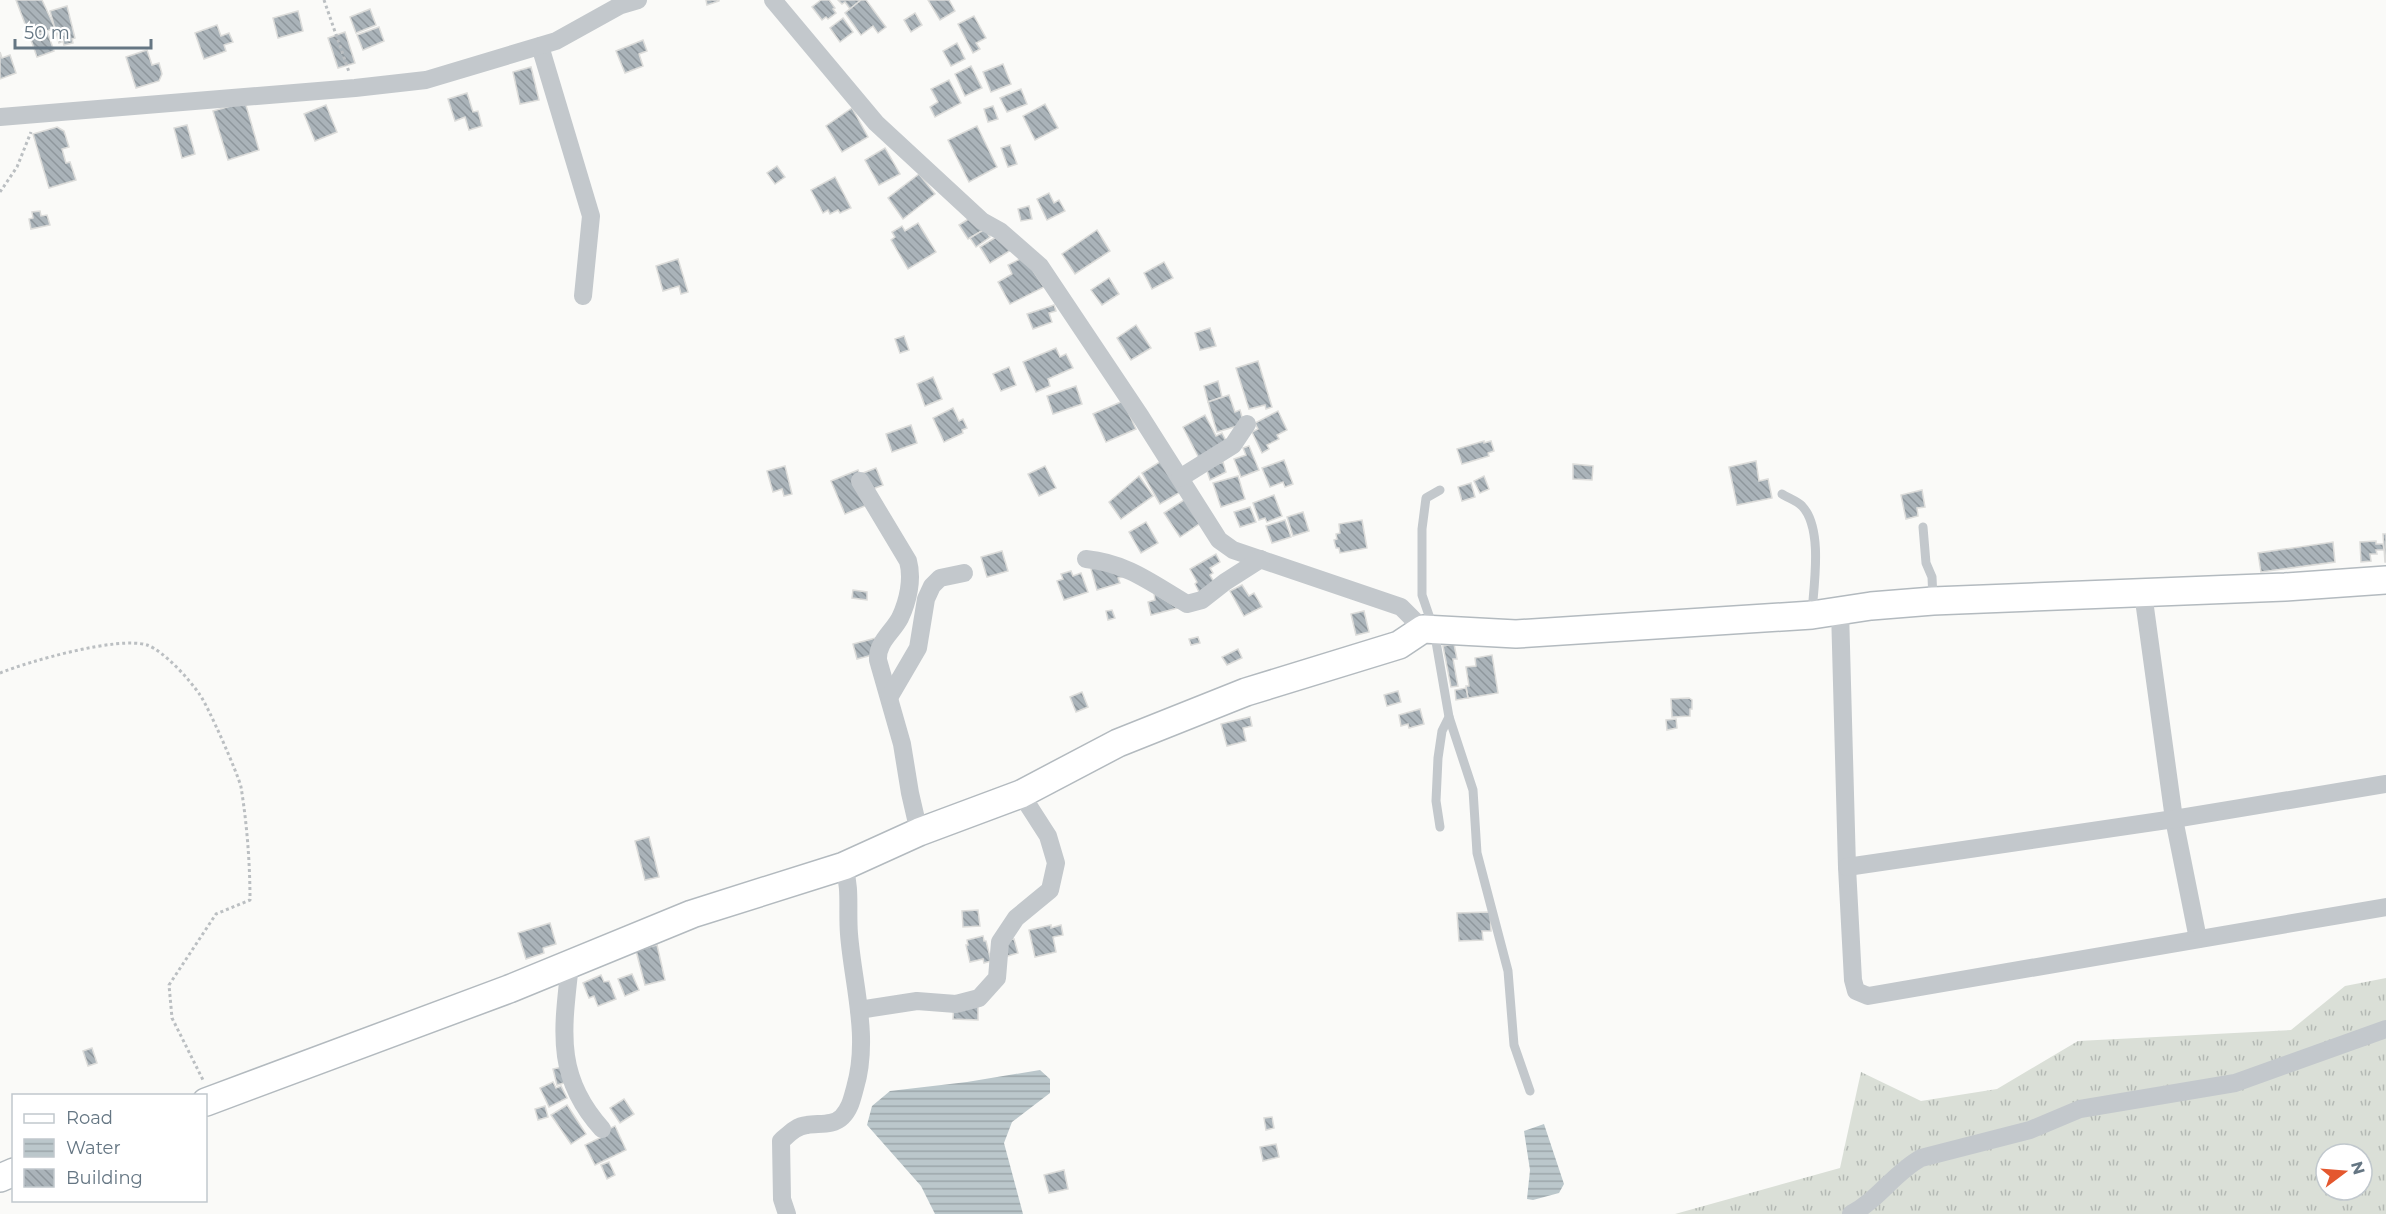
<svg xmlns="http://www.w3.org/2000/svg" width="2386" height="1214" font-family="Montserrat,sans-serif">
	<style>
		.grass { fill: url(#grass-tufts); fill-rule: evenodd }
		.water { fill: url(#water-rules) }
		.building { fill: url(#building-back-hatch); stroke: #dcdcda; stroke-width: 1.5 }
		.lines { fill: none; stroke-linecap: round; stroke-linejoin: round }
		.secondary-casing { stroke: #b3babf; stroke-width: 30 }
		.path { stroke: #bbbfc2; stroke-width: 3; stroke-dasharray: 3 3; stroke-linecap: butt }
		.lane { stroke: #c3c8cc; stroke-width: 9 }
		.street { stroke: #c3c8cc; stroke-width: 18 }
		.secondary { stroke: #fff; stroke-width: 27 }
	</style>
	<defs>
		<pattern id="grass-tufts" width="24" height="20" patternUnits="userSpaceOnUse" patternTransform="scale(1.5)"><rect width="24" height="20" fill="#dadfd7"/><path d="M3 7l-1-3M5 7V3M7 7l1-3M15 17l-1-3M17 17v-4M19 17l1-3" fill="none" stroke="#b4b9b4"/></pattern>
		<pattern id="water-rules" width="6" height="5" patternUnits="userSpaceOnUse" patternTransform="scale(1.5)"><rect width="6" height="5" fill="#bbc7cb"/><path d="M0 2.5h6" fill="none" stroke="#9ca6aa"/></pattern>
		<pattern id="building-back-hatch" width="6" height="6" patternUnits="userSpaceOnUse" patternTransform="scale(1.5)"><rect width="6" height="6" fill="#aab3b9"/><path d="M-1 5l2 2M0 0l6 6M5-1l2 2" fill="none" stroke="#8e969c"/></pattern>
	</defs>
	<rect width="100%" height="100%" fill="#fafaf8"/>
	<path class="grass" d="M2386 978V1214H1675L1840 1168 1861 1072 1921 1101 1997 1089 2078 1041 2291 1030 2345 986ZM2326 1154H2362V1190H2326Z"/>
	<g class="water">
		<polygon points="1040,1070 1050,1079 1050,1093 1012,1122 1004,1143 1023,1214 935,1214 921,1186 867,1125 872,1106 890,1091 967,1082"/>
		<polygon points="1544,1124 1564,1184 1559,1193 1533,1200 1527,1199 1530,1170 1524,1131"/>
	</g>
	<g class="building">
		<polygon points="16,0 42,0 55,28 30,37"/>
		<polygon points="706,0 719,0 719,1 707,5"/>
		<polygon points="821,0 829,0 835,8 833,9 836,13 828,19 826,17 822,20 812,7"/>
		<polygon points="838,0 861,0 850,9 845,2 842,4"/>
		<polygon points="861,0 866,0 886,27 878,33 873,26 861,35 845,13"/>
		<polygon points="928,0 949,0 955,11 940,20"/>
		<polygon points="67,6 75,38 72,39 73,43 64,45 63,41 59,43 50,11"/>
		<polygon points="370,9 376,25 356,33 350,17"/>
		<polygon points="298,11 303,31 278,38 273,18"/>
		<polygon points="915,13 922,25 911,32 904,20"/>
		<polygon points="974,16 986,38 976,43 980,49 973,53 958,24"/>
		<polygon points="843,18 853,32 840,42 830,28"/>
		<polygon points="217,25 221,36 229,33 233,42 224,45 226,51 204,59 195,33"/>
		<polygon points="379,27 384,41 363,50 357,35"/>
		<polygon points="47,31 54,51 37,57 30,37"/>
		<polygon points="345,32 355,63 338,68 328,38"/>
		<polygon points="643,40 647,51 639,54 643,66 625,73 616,51"/>
		<polygon points="957,43 965,59 951,66 943,51"/>
		<polygon points="147,50 152,65 159,63 162,74 159,81 136,88 126,57"/>
		<polygon points="0,52 2,58 10,55 16,73 0,79"/>
		<polygon points="1003,64 1011,84 991,92 983,72"/>
		<polygon points="971,66 982,88 965,96 955,74"/>
		<polygon points="531,67 539,100 520,104 513,72"/>
		<polygon points="949,80 961,103 935,117 930,107 938,102 931,89"/>
		<polygon points="1021,89 1027,104 1007,112 1000,98"/>
		<polygon points="467,93 473,112 478,111 482,126 469,130 465,117 455,121 448,99"/>
		<polygon points="245,102 259,150 228,160 213,111"/>
		<polygon points="1045,104 1058,128 1035,140 1023,116"/>
		<polygon points="326,105 337,132 315,141 304,114"/>
		<polygon points="993,106 998,119 988,122 984,109"/>
		<polygon points="852,108 868,137 842,152 826,126"/>
		<polygon points="187,125 195,154 182,158 174,128"/>
		<polygon points="977,126 997,167 969,182 948,140"/>
		<polygon points="57,127 64,131 69,147 62,149 66,163 70,162 76,180 49,188 33,134"/>
		<polygon points="1010,145 1017,164 1008,167 1001,148"/>
		<polygon points="885,148 900,174 879,185 865,160"/>
		<polygon points="777,166 785,177 775,184 767,173"/>
		<polygon points="919,174 935,194 903,219 888,198"/>
		<polygon points="835,177 851,208 840,213 838,210 830,214 828,210 823,213 811,190"/>
		<polygon points="1049,193 1054,203 1059,200 1065,211 1047,220 1037,199"/>
		<polygon points="1029,206 1032,219 1021,221 1018,209"/>
		<polygon points="40,211 41,216 47,215 50,225 31,229 29,219 33,218 32,212"/>
		<polygon points="970,218 985,229 968,239 959,225"/>
		<polygon points="918,223 936,252 908,269 891,240 895,237 892,232 902,226 905,231"/>
		<polygon points="985,229 990,237 976,247 970,238"/>
		<polygon points="1097,230 1110,251 1075,274 1062,254"/>
		<polygon points="1001,234 1011,250 990,263 980,247"/>
		<polygon points="1024,257 1044,287 1010,304 998,282 1012,274 1008,265"/>
		<polygon points="678,259 688,292 681,294 679,286 663,291 656,266"/>
		<polygon points="1164,262 1173,278 1152,289 1144,273"/>
		<polygon points="1109,278 1119,294 1102,305 1091,290"/>
		<polygon points="1054,305 1056,311 1049,313 1052,322 1033,329 1027,314"/>
		<polygon points="1136,325 1151,348 1131,360 1117,338"/>
		<polygon points="1210,328 1216,346 1200,350 1195,333"/>
		<polygon points="904,336 909,350 900,353 895,339"/>
		<polygon points="1056,348 1060,357 1066,354 1073,368 1048,379 1050,386 1036,392 1023,362"/>
		<polygon points="1258,361 1272,407 1266,409 1265,405 1249,409 1236,368"/>
		<polygon points="1009,367 1016,385 1001,391 993,374"/>
		<polygon points="933,377 942,399 925,406 917,384"/>
		<polygon points="1218,381 1222,397 1208,402 1204,386"/>
		<polygon points="1076,386 1082,404 1053,414 1047,396"/>
		<polygon points="1229,395 1235,412 1240,410 1244,424 1217,432 1208,402"/>
		<polygon points="1123,401 1136,429 1106,442 1093,414"/>
		<polygon points="953,408 959,421 963,419 967,428 962,430 963,433 944,442 933,418"/>
		<polygon points="1278,411 1287,430 1277,435 1279,439 1267,445 1269,449 1262,453 1252,432 1258,429 1255,423"/>
		<polygon points="1205,415 1216,436 1222,433 1228,445 1200,460 1183,427"/>
		<polygon points="911,425 917,443 892,452 886,434"/>
		<polygon points="1484,441 1484,443 1491,441 1494,451 1488,453 1489,456 1462,464 1457,449"/>
		<polygon points="1249,446 1259,470 1241,477 1234,459 1246,455 1243,448"/>
		<polygon points="1166,458 1184,490 1160,504 1142,473"/>
		<polygon points="1284,460 1293,484 1285,487 1283,482 1270,487 1262,468"/>
		<polygon points="1756,461 1759,481 1768,479 1772,498 1737,505 1729,467"/>
		<polygon points="1223,462 1226,472 1210,480 1206,468"/>
		<polygon points="1573,464 1593,466 1592,480 1573,479"/>
		<polygon points="785,466 792,494 784,496 782,489 773,492 767,471"/>
		<polygon points="1045,466 1056,488 1039,496 1028,474"/>
		<polygon points="876,468 883,485 870,490 863,473"/>
		<polygon points="858,470 872,503 845,514 831,481"/>
		<polygon points="1139,476 1153,496 1121,519 1109,502"/>
		<polygon points="1238,476 1245,499 1221,507 1213,483"/>
		<polygon points="1484,476 1489,489 1480,493 1474,481"/>
		<polygon points="1471,483 1475,497 1462,501 1458,487"/>
		<polygon points="1922,490 1925,507 1917,508 1918,516 1906,519 1901,495"/>
		<polygon points="1274,495 1282,516 1267,522 1265,518 1259,520 1253,503"/>
		<polygon points="1187,498 1202,522 1180,537 1164,513"/>
		<polygon points="1250,507 1256,522 1240,527 1234,512"/>
		<polygon points="1303,512 1309,531 1293,536 1287,517"/>
		<polygon points="1285,520 1291,537 1272,543 1266,526"/>
		<polygon points="1362,520 1367,548 1340,553 1339,548 1336,548 1334,540 1337,539 1336,534 1340,533 1339,524"/>
		<polygon points="1146,522 1158,543 1141,553 1129,532"/>
		<polygon points="2383,534 2386,534 2386,562 2385,562"/>
		<polygon points="2376,541 2376,544 2383,544 2384,550 2376,550 2377,554 2370,554 2371,561 2361,562 2360,542"/>
		<polygon points="2333,542 2335,562 2261,572 2258,553"/>
		<polygon points="1002,551 1008,571 987,577 981,557"/>
		<polygon points="1216,554 1220,562 1210,568 1213,573 1210,575 1214,582 1199,592 1195,584 1197,582 1190,569"/>
		<polygon points="1121,560 1126,576 1118,578 1120,583 1097,590 1091,569"/>
		<polygon points="1071,571 1073,576 1081,573 1088,592 1064,600 1057,581 1063,579 1061,574"/>
		<polygon points="1242,585 1249,596 1254,593 1262,607 1244,616 1230,591"/>
		<polygon points="853,590 867,592 867,600 852,598"/>
		<polygon points="1154,593 1178,608 1151,615 1148,602 1155,600"/>
		<polygon points="1112,610 1115,618 1108,620 1106,611"/>
		<polygon points="1364,611 1369,632 1356,635 1351,614"/>
		<polygon points="1198,637 1200,643 1191,645 1189,639"/>
		<polygon points="876,638 880,653 857,659 853,644"/>
		<polygon points="1454,644 1457,659 1453,659 1458,686 1451,687 1443,646"/>
		<polygon points="1238,649 1242,658 1227,665 1222,657"/>
		<polygon points="1492,655 1498,693 1468,698 1466,686 1469,686 1466,667 1476,666 1475,658"/>
		<polygon points="1466,688 1468,698 1456,700 1455,690"/>
		<polygon points="1398,691 1401,702 1387,706 1384,695"/>
		<polygon points="1082,692 1088,707 1076,712 1070,697"/>
		<polygon points="1689,698 1692,700 1692,709 1690,709 1690,716 1672,717 1671,699"/>
		<polygon points="1420,709 1424,724 1409,728 1408,724 1401,726 1399,715"/>
		<polygon points="1250,717 1252,726 1243,728 1246,741 1227,746 1221,724"/>
		<polygon points="1676,719 1677,728 1667,730 1666,720"/>
		<polygon points="649,837 659,877 645,880 635,841"/>
		<polygon points="978,910 980,926 963,927 962,911"/>
		<polygon points="1490,912 1491,931 1482,931 1483,940 1459,941 1457,913"/>
		<polygon points="550,923 556,944 543,948 544,953 526,959 518,933"/>
		<polygon points="1051,925 1051,928 1061,925 1063,935 1053,937 1056,952 1035,957 1029,930"/>
		<polygon points="983,936 984,941 986,941 991,961 984,963 983,959 970,962 966,945 968,945 967,940"/>
		<polygon points="1014,939 1018,953 1004,957 1000,942"/>
		<polygon points="644,941 645,948 657,945 665,980 645,985 634,943"/>
		<polygon points="632,974 639,990 625,996 618,979"/>
		<polygon points="601,975 604,982 609,981 616,999 598,1006 594,996 589,998 583,983"/>
		<polygon points="954,1001 978,1002 978,1020 953,1019"/>
		<polygon points="92,1048 97,1063 88,1066 83,1051"/>
		<polygon points="567,1066 571,1081 557,1085 553,1069"/>
		<polygon points="553,1082 556,1088 561,1086 567,1098 549,1107 540,1088"/>
		<polygon points="624,1099 634,1114 620,1123 610,1108"/>
		<polygon points="567,1105 586,1134 571,1144 551,1115"/>
		<polygon points="545,1106 548,1117 538,1120 535,1109"/>
		<polygon points="1272,1117 1274,1128 1266,1130 1264,1118"/>
		<polygon points="615,1126 626,1150 595,1165 585,1145 602,1137 600,1133"/>
		<polygon points="1276,1144 1279,1157 1263,1161 1260,1147"/>
		<polygon points="609,1162 615,1175 607,1179 601,1165"/>
		<polygon points="1064,1170 1068,1189 1049,1193 1044,1175"/>
	</g>
	<g class="lines">
		<g class="secondary-casing">
			<g id="secondary">
				<polyline points="206,1102 509,989 692,914 844,866 919,832 1021,794 1118,743 1246,692 1399,645 1423,629 1516,634 1812,615 1871,606 1933,601 2285,587 2386,580"/>
				<polyline points="0,1178 14,1172"/>
			</g>
		</g>
		<g class="path">
			<polyline points="324,0 349,72"/>
			<polyline points="0,192 17,167 31,132"/>
			<path d="M0 673C30 661 117 636 147 645 164 651 190 680 200 695 208 706 238 774 241 787 247 824 250 863 250 900L216 914 169 985 172 1018 203 1080"/>
		</g>
		<g class="lane">
			<path d="M1782 494C1788 498 1797 501 1802 506 1823 528 1814 584 1812 612"/>
			<polyline points="1923,527 1926,563 1932,577 1933,599"/>
			<polyline points="1449,717 1473,790 1477,853 1508,971 1514,1045 1530,1091"/>
			<polyline points="1440,827 1436,801 1438,758 1442,731 1449,717 1434,630 1422,595 1422,529 1426,498 1440,490"/>
		</g>
		<g class="street">
			<polyline points="773,0 876,123 982,221 1000,231 1040,266 1141,417 1219,540 1233,550 1401,607 1423,629"/>
			<polyline points="540,46 591,216 583,296"/>
			<polyline points="0,117 355,88 426,80 556,41 621,5 638,0"/>
			<polyline points="1180,478 1233,445 1247,424"/>
			<path d="M860 481 908 561C913 579 908 601 900 618 892 633 877 642 878 660L902 744 910 793 919 832"/>
			<path d="M1086 559C1127 563 1153 584 1187 604L1202 600 1225 582 1261 559"/>
			<polyline points="2143,593 2174,819 2198,939"/>
			<polyline points="1840,610 1847,867 1853,980 1856,991 1868,996 2386,907"/>
			<polyline points="890,696 918,648 926,599 932,586 940,578 964,573"/>
			<polyline points="1847,867 2174,819 2386,784"/>
			<path d="M570 964C563 1029 554 1076 602 1129"/>
			<polyline points="859,1010 917,1001 956,1004 979,998 997,978 1000,942 1016,918 1050,890 1056,863 1048,836 1021,794"/>
			<path d="M787 1214 782 1199 781 1141C789 1134 796 1126 807 1125 819 1123 833 1126 842 1117 850 1109 852 1099 855 1088 870 1037 853 985 849 934 847 909 851 890 844 866"/>
			<path d="M1851 1214C1878 1200 1894 1173 1921 1158L2030 1130 2080 1109 2235 1083 2386 1029"/>
		</g>
		<use href="#secondary" class="secondary"/>
	</g>
	<rect x="12" y="1094" width="195" height="108" fill="#ffffff" stroke="#c1c8cd" stroke-width="1.5"/>
	<rect x="24" y="1114" width="30" height="9" fill="#ffffff" stroke="#c1c8cd" stroke-width="1.5"/>
	<text x="66" y="1124" font-size="18" fill="#657683">Road</text>
	<rect x="24" y="1139" width="30" height="18" fill="url(#water-rules)" stroke="#c1c8cd" stroke-width="1.5"/>
	<text x="66" y="1154" font-size="18" fill="#657683">Water</text>
	<rect x="24" y="1169" width="30" height="18" fill="url(#building-back-hatch)" stroke="#c1c8cd" stroke-width="1.5"/>
	<text x="66" y="1184" font-size="18" fill="#657683">Building</text>
	<g transform="translate(2344 1172) rotate(74)"><circle r="28" fill="#ffffff" stroke="#c1c8cd" stroke-width="1.5"/>
	<path d="M0-4.5L10 22L0 15L-10 22Z" fill="#e4572e"/>
	<text y="-9" font-size="16" font-weight="bold" text-anchor="middle" fill="#657683">N</text>
	</g>
	<path d="M15 39v9h136v-9" fill="none" stroke="#657683" stroke-width="3"/>
	<text x="24" y="39" font-size="18" fill="#657683" stroke="#ffffff" stroke-width="4.5" paint-order="stroke">50 m</text>
</svg>
